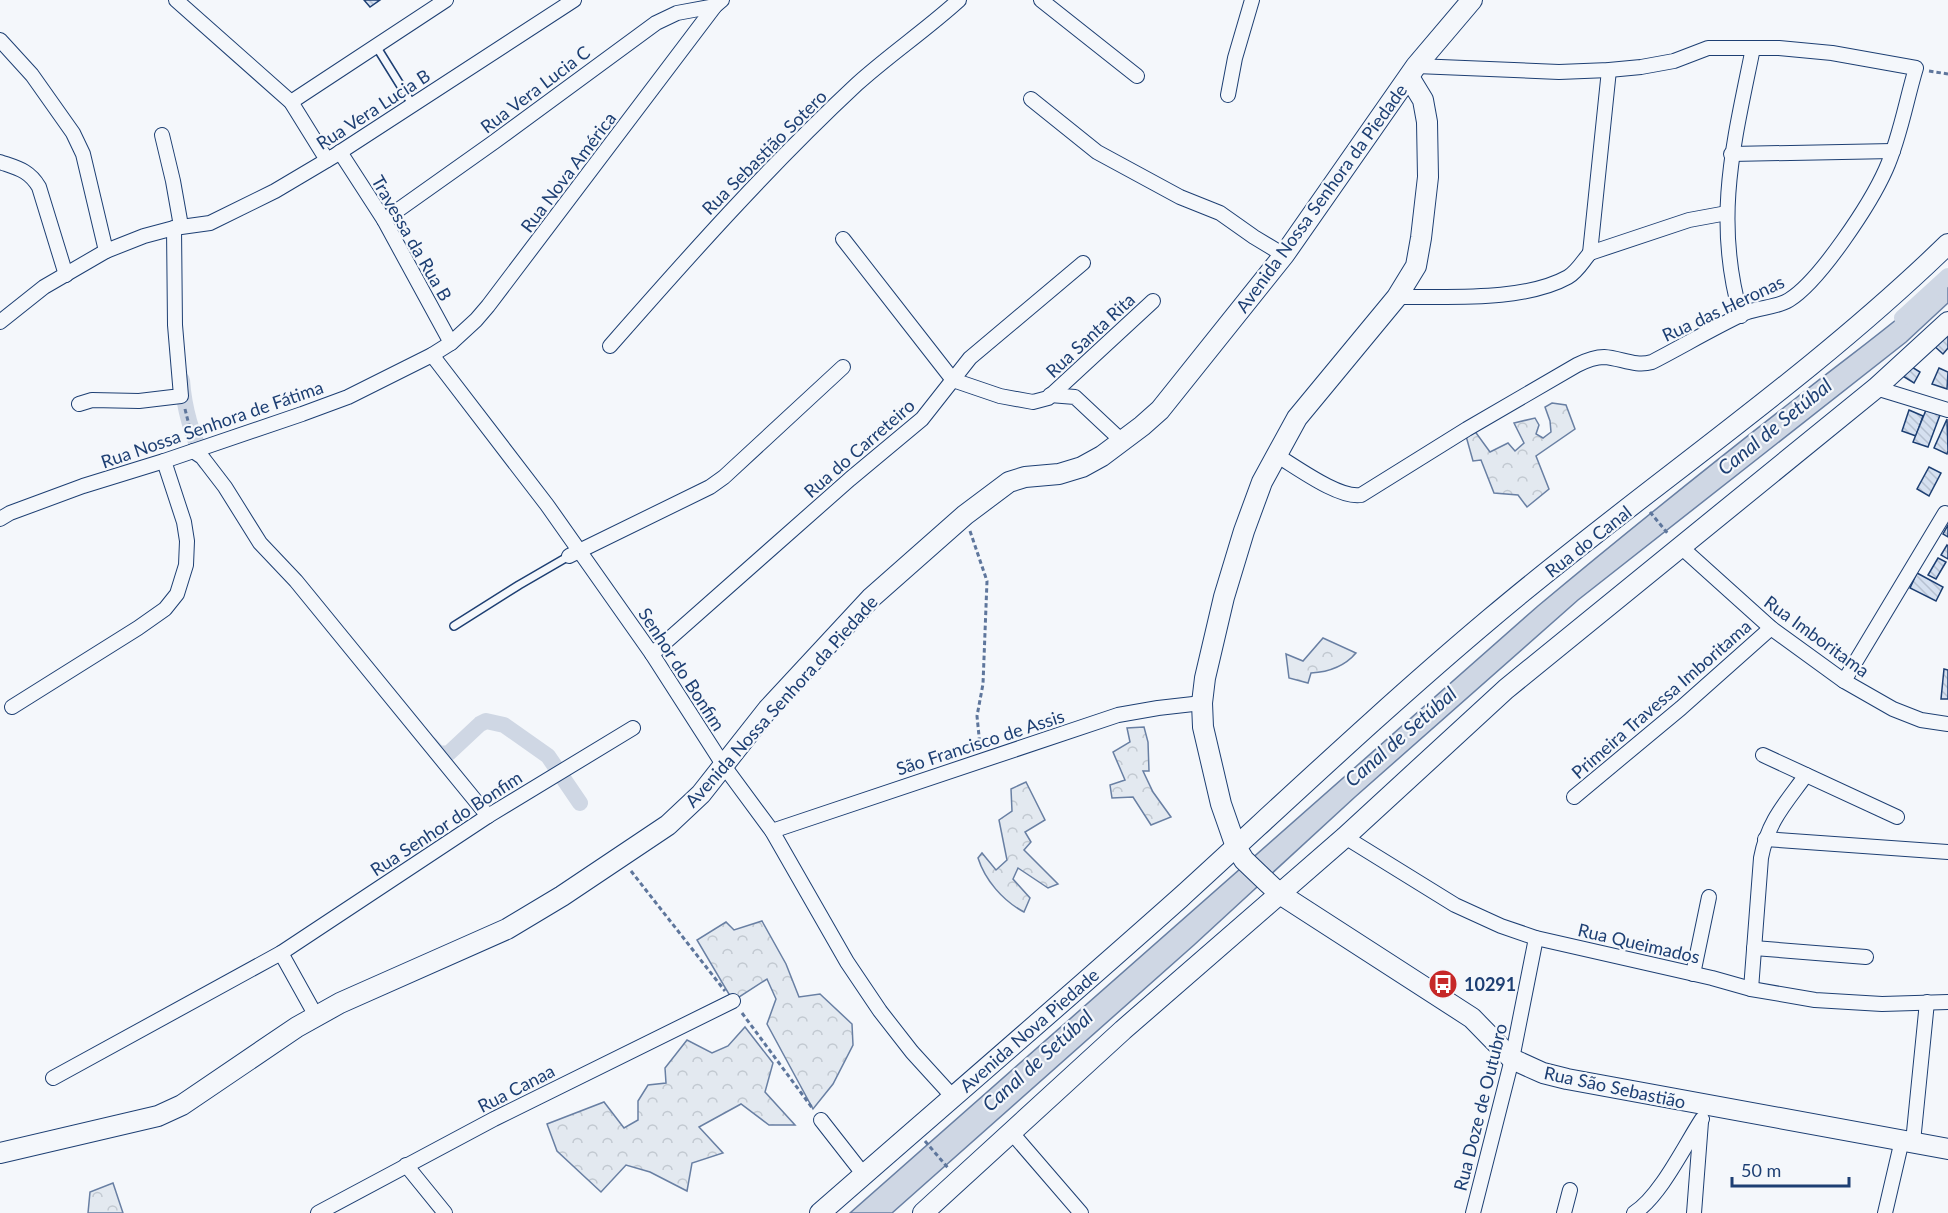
<svg xmlns="http://www.w3.org/2000/svg" width="1948" height="1213" font-family="Lato,sans-serif">
	<style>
		.forest { fill: url(#forest-crowns); stroke: #687fa3; stroke-width: 1.5 }
		.water { fill: #cfd7e4; stroke: #687fa3; stroke-width: 1.5 }
		.lines { fill: none; stroke-linecap: round; stroke-linejoin: round }
		.canal { stroke: #cfd7e4; stroke-width: 16 }
		.building { fill: url(#building-back-hatch); stroke: #1d3f73; stroke-width: 1.5 }
		.lane-casing { stroke: #1d3f73; stroke-width: 10 }
		.street-casing { stroke: #1d3f73; stroke-width: 16 }
		.secondary-casing { stroke: #1d3f73; stroke-width: 22 }
		.path { stroke: #5e769c; stroke-width: 3; stroke-dasharray: 4.5 3; stroke-linecap: butt }
		.lane { stroke: #f4f7fb; stroke-width: 7 }
		.street { stroke: #f4f7fb; stroke-width: 14 }
		.secondary { stroke: #f4f7fb; stroke-width: 20 }
		.labels { text-anchor: middle; dominant-baseline: central; stroke-width: 4.5; stroke-linejoin: round; paint-order: stroke }
		.street-label { font-size: 18px; fill: #1d3f73; stroke: #f4f7fb }
		.poi-label { font-size: 18px; font-weight: bold; fill: #1d3f73; stroke: #f4f7fb; text-anchor: start }
		.water-label { font-size: 20px; font-style: italic; fill: #1d3f73; stroke: #f4f7fb }
	</style>
	<defs>
		<pattern id="forest-crowns" width="20" height="18" patternUnits="userSpaceOnUse" patternTransform="scale(1.5)"><rect width="20" height="18" fill="#e3e9f0"/><path d="M2 6a3 3 0 1 1 6 0M12 15a3 3 0 1 1 6 0" fill="none" stroke="#c2c9d1"/></pattern>
		<pattern id="building-back-hatch" width="6" height="6" patternUnits="userSpaceOnUse" patternTransform="scale(1.5)"><rect width="6" height="6" fill="#d5e0f0"/><path d="M-1 5l2 2M0 0l6 6M5-1l2 2" fill="none" stroke="#b6c1d1"/></pattern>
	</defs>
	<rect width="100%" height="100%" fill="#f4f7fb"/>
	<g class="forest">
		<polygon points="1552,403 1566,405 1575,429 1536,456 1549,489 1527,507 1518,495 1494,493 1481,460 1473,461 1466,436 1474,430 1490,452 1508,443 1515,451 1524,443 1514,423 1535,418 1539,425 1536,434 1543,438 1551,432 1550,421 1545,407"/>
		<path d="M1323 638 1356 653C1344 667 1329 672 1311 673L1308 683 1289 678 1286 654 1303 661Z"/>
		<polygon points="1144,727 1148,742 1149,771 1143,771 1153,792 1171,817 1151,825 1133,797 1112,798 1110,785 1125,780 1113,752 1130,742 1127,728"/>
		<path d="M1026 782 1045 820 1025 832 1031 842 1024 850 1058 884 1048 888 1018 868 1013 879 1030 898 1024 912C1003 901 985 880 978 858L982 853 996 870 1007 860 999 820 1012 811 1011 789Z"/>
		<polygon points="762,921 786,964 799,997 820,994 852,1024 853,1045 833,1084 813,1109 767,1024 776,999 767,979 733,1001 697,940 726,922 734,930"/>
		<polygon points="745,1027 773,1063 765,1092 795,1125 769,1125 741,1104 699,1127 723,1153 692,1163 687,1191 650,1172 626,1165 601,1192 557,1151 547,1124 604,1102 624,1128 638,1120 638,1101 648,1085 666,1083 665,1068 687,1040 712,1053 728,1046"/>
		<polygon points="113,1183 123,1213 88,1213 90,1192"/>
	</g>
	<path class="water" d="M1948 276V303L1906 342 1578 600 1355 797 1194 945 892 1213H850L1538 606C1623 535 1709 466 1796 398 1847 357 1900 320 1948 276Z"/>
	<g class="lines">
		<g class="canal">
			<polyline points="1902,318 1948,276"/>
			<path d="M182 380C184 408 192 436 205 462"/>
			<polyline points="430,744 439,754 449,753 480,724 486,721 504,725 548,756 580,803"/>
		</g>
	</g>
	<g class="building">
		<polygon points="364,0 380,0 370,7"/>
		<polygon points="1948,335 1948,348 1943,354 1932,344"/>
		<polygon points="1907,364 1920,372 1914,383 1898,373"/>
		<polygon points="1939,368 1948,372 1947,389 1932,384"/>
		<polygon points="1909,410 1923,416 1916,436 1902,431"/>
		<polygon points="1926,410 1940,415 1928,447 1913,442"/>
		<polygon points="1947,419 1948,451 1947,454 1934,448"/>
		<polygon points="1929,467 1941,473 1929,496 1917,489"/>
		<polygon points="1948,525 1948,537 1943,534"/>
		<polygon points="1947,545 1948,546 1948,559 1941,555"/>
		<polygon points="1938,558 1946,562 1936,579 1928,575"/>
		<polygon points="1917,573 1943,587 1936,601 1910,588"/>
		<polygon points="1944,669 1948,670 1948,699 1941,699"/>
	</g>
	<g class="lines">
		<g class="lane-casing">
			<g id="lane">
				<polyline points="376,46 412,104"/>
				<polyline points="454,626 519,585 569,556"/>
			</g>
		</g>
		<g class="street-casing">
			<g id="street">
				<polyline points="176,0 291,102 327,160"/>
				<polyline points="1041,0 1137,76"/>
				<polyline points="0,40 32,75 73,133 83,154 106,251"/>
				<polyline points="1228,95 1235,58 1252,0"/>
				<polyline points="1031,99 1097,152 1180,197 1220,213 1254,237 1284,255"/>
				<polyline points="291,102 446,0"/>
				<polyline points="162,135 173,181 181,226"/>
				<polyline points="340,152 384,220 451,343"/>
				<polyline points="1731,154 1893,151"/>
				<path d="M0 162C17 168 29 170 39 187L66 275"/>
				<polyline points="384,220 494,142 656,23 677,13 715,6"/>
				<polyline points="843,239 953,380 1000,396 1033,402 1048,398 1153,301"/>
				<polyline points="1590,253 1609,70"/>
				<polyline points="1590,253 1689,220 1727,213"/>
				<path d="M1397 297C1447 296 1523 302 1568 277 1577 272 1583 261 1590 253"/>
				<path d="M1741 316C1713 219 1734 142 1753 48"/>
				<polyline points="0,322 44,287 106,251 144,236 174,228 210,223 275,191 334,156 574,0"/>
				<path d="M610 346C689 256 769 166 857 84 889 55 926 30 959 0"/>
				<polyline points="432,355 547,505 652,654 724,766 772,831 847,962 880,1011 912,1052 953,1097"/>
				<polyline points="1876,388 1948,410"/>
				<polyline points="1050,395 1075,397 1123,442"/>
				<polyline points="79,404 92,400 139,401 181,396 175,325 174,228"/>
				<polyline points="193,451 202,457 225,487 260,543 296,581 488,816"/>
				<path d="M1276 455C1295 466 1339 499 1361 495L1467 429 1577 365C1585 361 1595 357 1604 357 1621 358 1635 367 1652 362 1683 346 1713 328 1745 313 1759 307 1776 308 1789 300 1820 281 1871 203 1886 169 1900 138 1906 101 1916 68L1832 53 1779 48H1708L1674 61 1641 67 1609 70 1559 72 1416 66"/>
				<polyline points="0,519 10,513 83,486 164,461 302,414 348,397 432,355 451,343 476,320 488,306 715,6 722,0"/>
				<polyline points="1681,547 1771,628 1844,681 1893,709 1921,720 1948,724"/>
				<polyline points="569,556 710,487 724,477 843,367"/>
				<polyline points="652,654 850,479 922,419 970,358 1083,263"/>
				<polyline points="1844,681 1945,513"/>
				<polyline points="12,707 138,628 165,609 177,594 186,565 187,541 184,522 164,461"/>
				<polyline points="1763,755 1897,817"/>
				<polyline points="1574,797 1681,708 1771,628"/>
				<polyline points="772,831 1118,715 1158,708 1202,703"/>
				<polyline points="1345,837 1455,905 1501,926 1536,938 1712,978 1751,989 1815,1000 1882,1004 1948,1002"/>
				<polyline points="1765,839 1948,852"/>
				<polyline points="1754,948 1866,957"/>
				<polyline points="281,953 316,1016"/>
				<polyline points="1693,974 1709,897"/>
				<path d="M1751 989 1761 858C1768 821 1785 804 1806 775"/>
				<polyline points="53,1078 281,953 488,816 633,728"/>
				<polyline points="821,1120 864,1175"/>
				<polyline points="1012,1133 1081,1213"/>
				<polyline points="1913,1142 1927,1002"/>
				<polyline points="406,1165 445,1213"/>
				<polyline points="318,1213 494,1119 733,1001"/>
				<polyline points="1473,1213 1512,1059 1536,938"/>
				<polyline points="1564,1213 1570,1190"/>
				<path d="M1634 1213C1660 1197 1685 1145 1702 1119"/>
				<polyline points="1694,1213 1701,1122"/>
				<polyline points="1885,1213 1902,1140"/>
			</g>
		</g>
		<g class="secondary-casing">
			<g id="secondary">
				<polyline points="1409,77 1423,100 1427,122 1428,177 1421,238 1416,266 1397,297 1297,418 1262,482 1244,531 1224,597 1205,678 1202,703 1203,727 1221,804 1236,847 1244,860 1267,882 1280,894 1472,1018 1512,1059 1543,1073 1567,1079 1948,1149"/>
				<polyline points="0,1153 158,1116 182,1105 297,1027 340,1003 507,929 562,896 668,825 701,794 768,709 871,598 965,515 1009,482 1025,477 1059,474 1082,467 1102,456 1142,426 1160,410 1284,255 1416,66 1472,0"/>
				<path d="M820 1213C940 1108 1061 1004 1180 898 1283 804 1384 708 1491 618 1641 491 1806 382 1948 244"/>
				<polyline points="923,1213 1123,1030 1345,837 1506,689 1876,388 1948,322"/>
			</g>
		</g>
		<g class="path">
			<polyline points="1929,71 1948,74"/>
			<polyline points="185,409 189,425"/>
			<polyline points="1650,512 1669,535"/>
			<polyline points="970,531 987,581 983,684 977,716 980,746"/>
			<polyline points="631,871 725,991"/>
			<polyline points="742,1013 813,1109"/>
			<polyline points="925,1141 948,1168"/>
		</g>
		<use href="#lane" class="lane"/>
		<use href="#street" class="street"/>
		<use href="#secondary" class="secondary"/>
	</g>
	<defs>
		<g id="bus-disc" transform="scale(1.5)"><circle r="9.5" fill="#c62828" stroke="#f4f7fb"/><path d="M-5-6H5V4H4V6H2V4H-2V6H-4V4H-5ZM-3.5-4V0h7V-4ZM-3.5 1.2v1.5H-2V1.2ZM2 1.2v1.5H3.5V1.2Z" fill="#fff"/></g>
	</defs>
	<g fill-rule="evenodd">
		<use href="#bus-disc" x="1443" y="984"/>
	</g>
	<g class="labels">
		<g class="street-label">
			<text transform="translate(535 89) rotate(-37)">Rua Vera Lucia C</text>
			<text transform="translate(373 109) rotate(-33)">Rua Vera Lucia B</text>
			<text transform="translate(764 152) rotate(-45)">Rua Sebastião Sotero</text>
			<text transform="translate(568 172) rotate(-53)">Rua Nova América</text>
			<text transform="translate(1321 198) rotate(-54)">Avenida Nossa Senhora da Piedade</text>
			<text transform="translate(412 238) rotate(60)">Travessa da Rua B</text>
			<text transform="translate(1723 308) rotate(-25)">Rua das Heronas</text>
			<text transform="translate(1090 335) rotate(-43)">Rua Santa Rita</text>
			<text transform="translate(212 424) rotate(-19)">Rua Nossa Senhora de Fátima</text>
			<text transform="translate(859 448) rotate(-41)">Rua do Carreteiro</text>
			<text transform="translate(1588 541) rotate(-38)">Rua do Canal</text>
			<text transform="translate(1817 636) rotate(36)">Rua Imboritama</text>
			<text transform="translate(682 669) rotate(57)">Senhor do Bonfim</text>
			<text transform="translate(1661 699) rotate(-41)">Primeira Travessa Imboritama</text>
			<text transform="translate(781 701) rotate(-48)">Avenida Nossa Senhora da Piedade</text>
			<text transform="translate(980 742) rotate(-18)">São Francisco de Assis</text>
			<text transform="translate(446 823) rotate(-33)">Rua Senhor do Bonfim</text>
			<text transform="translate(1639 943) rotate(13)">Rua Queimados</text>
			<text transform="translate(1029 1030) rotate(-41)">Avenida Nova Piedade</text>
			<text transform="translate(1615 1087) rotate(12)">Rua São Sebastião</text>
			<text transform="translate(516 1088) rotate(-27)">Rua Canaa</text>
			<text transform="translate(1480 1107) rotate(-76)">Rua Doze de Outubro</text>
		</g>
		<g class="poi-label">
			<text x="1464" y="984">10291</text>
		</g>
		<g class="water-label">
			<text transform="translate(1774 426) rotate(-39)">Canal de Setúbal</text>
			<text transform="translate(1400 736) rotate(-41)">Canal de Setúbal</text>
			<text transform="translate(1037 1060) rotate(-42)">Canal de Setúbal</text>
		</g>
	</g>
	<path d="M1732 1177v9h117v-9" fill="none" stroke="#1d3f73" stroke-width="3"/>
	<text x="1741" y="1177" font-size="18" fill="#1d3f73" stroke="#f4f7fb" stroke-width="4.5" paint-order="stroke">50 m</text>
</svg>
